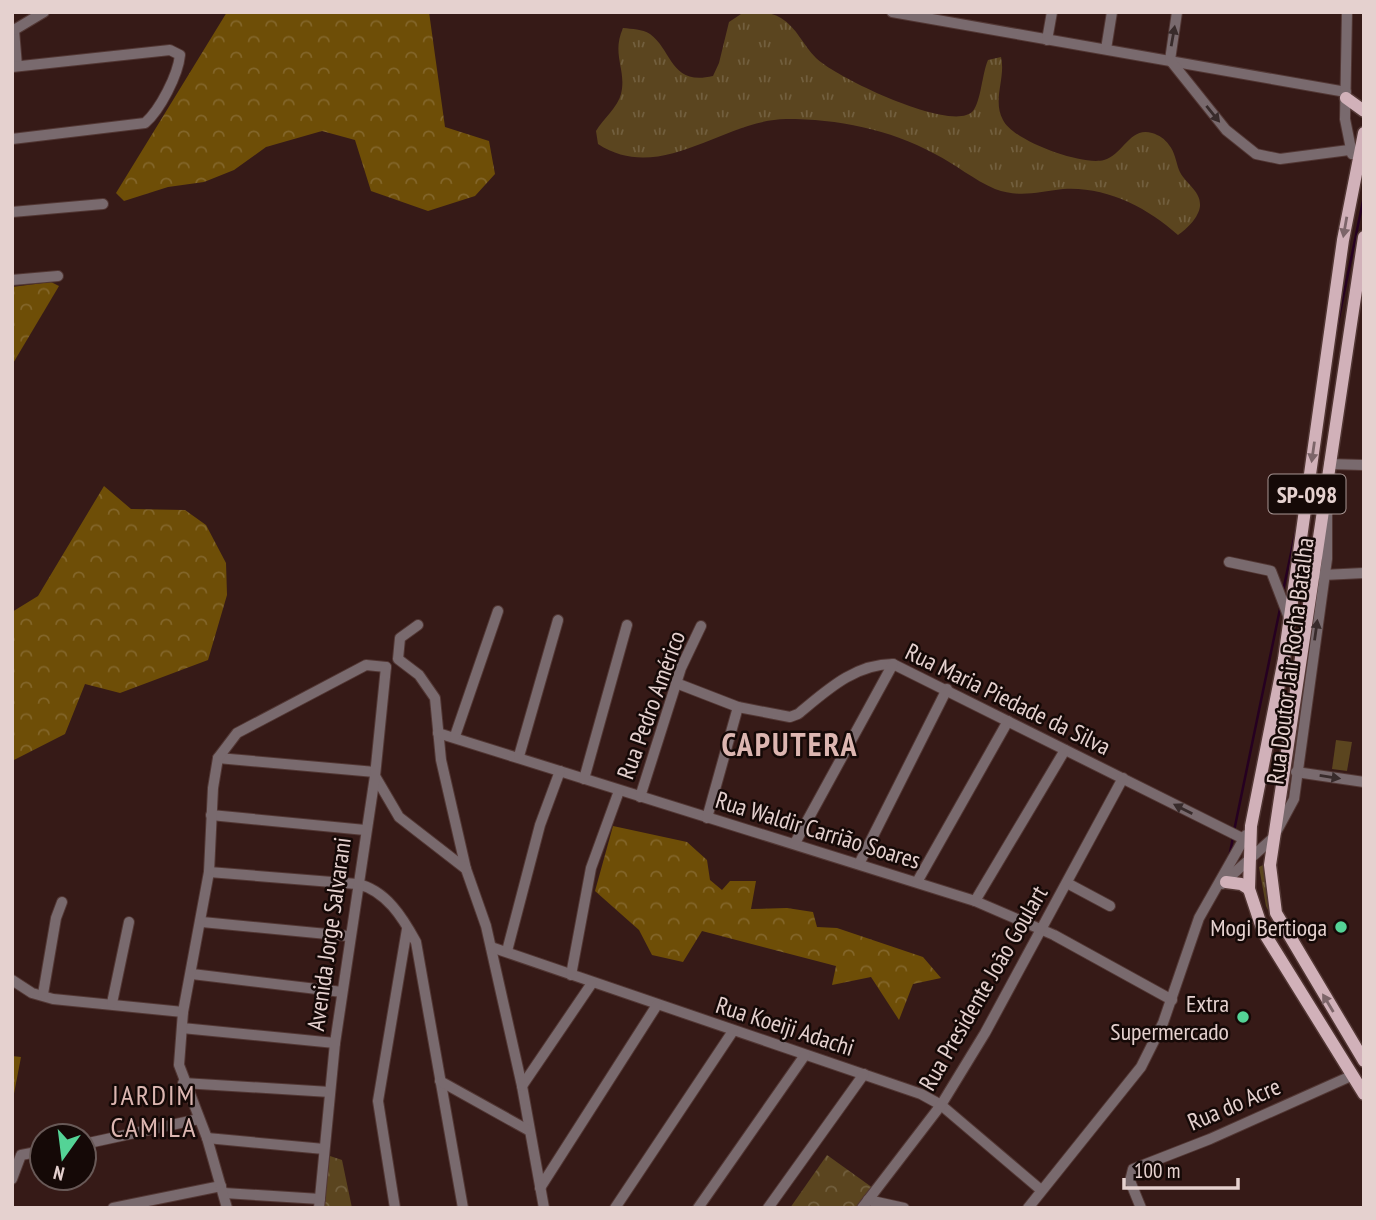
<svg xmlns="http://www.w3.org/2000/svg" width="1376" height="1220" font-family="'PT Sans Narrow',sans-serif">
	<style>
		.grass { fill: url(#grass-tufts) }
		.forest { fill: url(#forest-crowns) }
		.park { fill: url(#park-crowns) }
		.pitch { fill: #5b451f }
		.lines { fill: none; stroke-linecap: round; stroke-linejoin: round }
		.stream { stroke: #260021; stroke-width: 2.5 }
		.minor-casing { stroke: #523734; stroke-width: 12 }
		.major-casing { stroke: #523734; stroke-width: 15 }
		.minor { stroke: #796a6e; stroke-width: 10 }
		.major { stroke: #d1b1b9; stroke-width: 12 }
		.oneway { fill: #382b2b }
		.oneway2 { fill: #7c6569 }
		.poi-dot { fill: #54d396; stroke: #150907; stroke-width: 2.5 }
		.labels { text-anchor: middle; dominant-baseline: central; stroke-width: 5; stroke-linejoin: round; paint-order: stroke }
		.shield { fill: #150907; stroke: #a79593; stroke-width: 2 }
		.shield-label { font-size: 23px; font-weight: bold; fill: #e5d1cf }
		.street-label { font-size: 24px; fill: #e5d1cf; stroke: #150907 }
		.poi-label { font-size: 24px; fill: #e5d1cf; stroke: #150907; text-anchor: end }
		.quarter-label { font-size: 28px; letter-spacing: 2px; fill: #dcb6b1; stroke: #150907 }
		.district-label { font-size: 32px; font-weight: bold; letter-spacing: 2px; fill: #dcb6b1; stroke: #150907 }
	</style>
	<defs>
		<pattern id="grass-tufts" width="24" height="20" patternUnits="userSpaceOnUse" patternTransform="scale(1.75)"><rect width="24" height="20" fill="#5b451f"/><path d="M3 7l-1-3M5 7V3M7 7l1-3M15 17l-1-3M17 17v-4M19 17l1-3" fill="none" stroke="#725f3e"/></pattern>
		<pattern id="forest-crowns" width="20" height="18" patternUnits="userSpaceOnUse" patternTransform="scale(1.75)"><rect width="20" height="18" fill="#6e4e07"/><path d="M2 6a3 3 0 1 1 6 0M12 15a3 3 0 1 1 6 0" fill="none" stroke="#83662a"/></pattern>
		<pattern id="park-crowns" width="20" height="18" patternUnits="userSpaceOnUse" patternTransform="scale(1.75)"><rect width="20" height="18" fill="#5b451f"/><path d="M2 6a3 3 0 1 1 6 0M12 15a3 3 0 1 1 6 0" fill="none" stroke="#725f3e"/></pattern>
	</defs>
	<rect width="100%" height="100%" fill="#361a17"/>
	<g class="grass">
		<path d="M744 12C758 12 769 11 781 18 797 28 803 45 816 58 835 77 953 134 973 111 981 101 982 74 988 60L1001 57C1006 78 992 100 1003 120 1013 141 1082 166 1104 160 1123 155 1130 126 1152 133 1159 135 1165 139 1169 145 1175 152 1176 162 1179 170 1184 183 1201 190 1200 206 1199 217 1187 229 1178 235 1147 207 1105 186 1063 189 1038 192 1019 198 995 189 974 180 955 164 935 154 889 129 838 119 786 119 722 120 661 185 598 144L596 131C603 119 618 107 621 94 627 69 611 55 623 28 632 29 642 29 650 34 673 51 670 86 713 76L719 63 729 22Z"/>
		<polygon points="1267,863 1267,896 1274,922 1266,906 1259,867"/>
	</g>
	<g class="forest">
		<polygon points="227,12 429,12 445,127 489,141 495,174 475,196 428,211 371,191 355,140 322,131 266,147 234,170 204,182 168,187 124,201 116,193"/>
		<polygon points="51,282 59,286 12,365 12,287"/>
		<polygon points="104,486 131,509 185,510 206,525 226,563 227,595 208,660 120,693 85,684 65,734 12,761 12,612 38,596"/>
		<polygon points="613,826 687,842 707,860 710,880 722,890 730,881 756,881 751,909 787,908 813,912 817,927 837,928 923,957 941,978 913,984 899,1020 871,977 832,985 836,966 702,931 683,962 652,955 639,930 595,891"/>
		<polygon points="12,1056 21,1057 12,1104"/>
	</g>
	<g class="park">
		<polygon points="827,1155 873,1188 859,1208 790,1208"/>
		<polygon points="330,1156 342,1160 352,1208 323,1208"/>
	</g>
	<polygon class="pitch" points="1336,740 1352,742 1347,771 1332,769"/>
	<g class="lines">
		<g class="stream">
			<polyline points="1335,337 1364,196"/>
			<polyline points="1283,591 1297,525"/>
			<polyline points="1234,831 1281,604"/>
			<polyline points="1229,858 1233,837"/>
		</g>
		<g class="minor-casing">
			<g id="minor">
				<polyline points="892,12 1346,92"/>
				<polyline points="1177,12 1170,60 1226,130 1256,154 1280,159 1349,150"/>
				<polyline points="1347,12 1345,119 1352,154"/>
				<polyline points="14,30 17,66"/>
				<polyline points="14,30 44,12"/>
				<polyline points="1047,40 1052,12"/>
				<polyline points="1106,49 1112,12"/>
				<path d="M12 67 170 50 180 55C178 75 160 110 145 123L12 139"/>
				<polyline points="12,212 103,204"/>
				<polyline points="12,280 58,276"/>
				<polyline points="1329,464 1364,465"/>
				<polyline points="1229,562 1271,571 1289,618"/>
				<polyline points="1323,575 1364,573"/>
				<polyline points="418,625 400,638 398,659 419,675 435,698 441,760 466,869 486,926 522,1086 544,1208"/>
				<path d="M676 683 738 707 790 717 798 714C826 691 854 664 893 664L1244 839"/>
				<polyline points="438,733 975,901 1054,935 1172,1000"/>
				<polyline points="455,736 498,611"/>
				<polyline points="519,756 558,620"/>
				<polyline points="218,758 375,772"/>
				<polyline points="1296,772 1364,782"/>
				<polyline points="375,776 399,817 466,869"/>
				<polyline points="584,779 627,625"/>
				<polyline points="640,797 681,668 701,626"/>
				<polyline points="211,815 365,830"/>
				<polyline points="707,818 738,707"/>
				<polyline points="795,843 893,664"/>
				<polyline points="859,864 947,689"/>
				<path d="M209 872 357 884C386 890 403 918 416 942L463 1208"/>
				<polyline points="917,882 1008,721"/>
				<polyline points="1067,883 1110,906"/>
				<polyline points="1222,884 1273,838 1294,799 1327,559 1327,513"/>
				<polyline points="975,901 1065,750"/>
				<polyline points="202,922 348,936"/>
				<polyline points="491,947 921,1094 941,1105 1041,1190"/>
				<polyline points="507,951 540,825 560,771"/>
				<polyline points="192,974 342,992"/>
				<polyline points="571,975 591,868 619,791"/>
				<polyline points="12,980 32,993 53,999 183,1012"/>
				<polyline points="43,994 56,918 62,902"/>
				<polyline points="112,1003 129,922"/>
				<polyline points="182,1028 335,1043"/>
				<polyline points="440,1081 528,1130"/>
				<polyline points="183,1083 330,1092"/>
				<polyline points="522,1086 592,983"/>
				<polyline points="207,1138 324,1149"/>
				<polyline points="84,1144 199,1119"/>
				<polyline points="12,1179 21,1155 42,1151"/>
				<polyline points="540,1188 657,1005"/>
				<polyline points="224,1193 320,1199"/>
				<polyline points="868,1200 904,1208"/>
				<polyline points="113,1208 221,1186"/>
				<polyline points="227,1208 207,1138 179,1065 183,1012 209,872 213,788 218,758 237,733 366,665 386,667"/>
				<polyline points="319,1208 335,1043 375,776 386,667"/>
				<polyline points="395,1208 378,1101 407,929"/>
				<polyline points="615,1208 733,1031"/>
				<polyline points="698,1208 805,1055"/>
				<polyline points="768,1208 864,1074"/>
				<polyline points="862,1208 941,1105 985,1033 1123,778"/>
				<polyline points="1028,1208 1141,1067 1163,1023 1199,918 1246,835"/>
				<polyline points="1141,1208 1130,1181 1133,1169 1210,1139 1351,1076"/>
			</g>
		</g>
		<g class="major-casing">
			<g id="major">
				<polyline points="1346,98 1364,111"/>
				<polyline points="1364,133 1343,240 1284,659 1251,826 1249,889 1263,931 1364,1094"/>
				<polyline points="1364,237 1270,865 1276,913 1364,1061"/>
				<polyline points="1226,882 1241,884 1249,889"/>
			</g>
		</g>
		<use href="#minor" class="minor"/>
		<use href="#major" class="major"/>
	</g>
	<defs><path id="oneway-solid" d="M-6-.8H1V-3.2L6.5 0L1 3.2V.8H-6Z" transform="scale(1.75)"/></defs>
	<g class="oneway">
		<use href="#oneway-solid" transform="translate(1173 36) rotate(-80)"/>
		<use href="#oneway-solid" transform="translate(1213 114) rotate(51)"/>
		<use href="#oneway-solid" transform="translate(1316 630) rotate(-82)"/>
		<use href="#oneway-solid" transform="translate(1330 777) rotate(9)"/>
		<use href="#oneway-solid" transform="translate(1183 809) rotate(-153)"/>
	</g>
	<g class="oneway2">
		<use href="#oneway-solid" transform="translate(1345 227) rotate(100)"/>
		<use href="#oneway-solid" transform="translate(1313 452) rotate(98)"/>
		<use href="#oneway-solid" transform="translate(1328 1003) rotate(-121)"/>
	</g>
	<g class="poi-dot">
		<circle cx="1341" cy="927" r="7"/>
		<circle cx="1243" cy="1017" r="7"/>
	</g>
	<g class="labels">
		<rect class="shield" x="1268.5" y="474.5" width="77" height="39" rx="5"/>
		<g class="shield-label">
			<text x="1307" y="494">SP-098</text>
		</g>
		<g class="street-label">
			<text transform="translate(1290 661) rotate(-83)">Rua Doutor Jair Rocha Batalha</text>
			<text transform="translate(1008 699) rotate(26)">Rua Maria Piedade da Silva</text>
			<text transform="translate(651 705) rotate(-70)">Rua Pedro Américo</text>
			<text transform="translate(818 830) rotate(17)">Rua Waldir Carrião Soares</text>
			<text transform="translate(329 934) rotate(-82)">Avenida Jorge Salvarani</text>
			<text transform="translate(983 988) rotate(-60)">Rua Presidente João Goulart</text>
			<text transform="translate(785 1026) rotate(18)">Rua Koeiji Adachi</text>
			<text transform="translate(1234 1104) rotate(-23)">Rua do Acre</text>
		</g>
		<g class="poi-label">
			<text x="1327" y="927">Mogi Bertioga</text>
			<text x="1229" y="1003">Extra<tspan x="1229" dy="28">Supermercado</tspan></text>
		</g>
		<g class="quarter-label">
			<text x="154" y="1094">JARDIM<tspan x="154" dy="32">CAMILA</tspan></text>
		</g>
		<g class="district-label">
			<text x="790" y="744">CAPUTERA</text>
		</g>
	</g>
	<rect width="1376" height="1220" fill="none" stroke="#e5d1cf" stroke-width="28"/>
	<g transform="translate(63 1157) rotate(194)"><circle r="33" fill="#150907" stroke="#685957" stroke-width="2"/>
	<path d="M0-5L12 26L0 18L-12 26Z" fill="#54d396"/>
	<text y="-10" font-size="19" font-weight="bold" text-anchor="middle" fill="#e5d1cf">N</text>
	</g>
	<path d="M1124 1178v10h114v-10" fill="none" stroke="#e5d1cf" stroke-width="3.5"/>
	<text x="1134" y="1178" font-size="21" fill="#e5d1cf" stroke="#150907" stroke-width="5" paint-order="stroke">100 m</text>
</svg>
